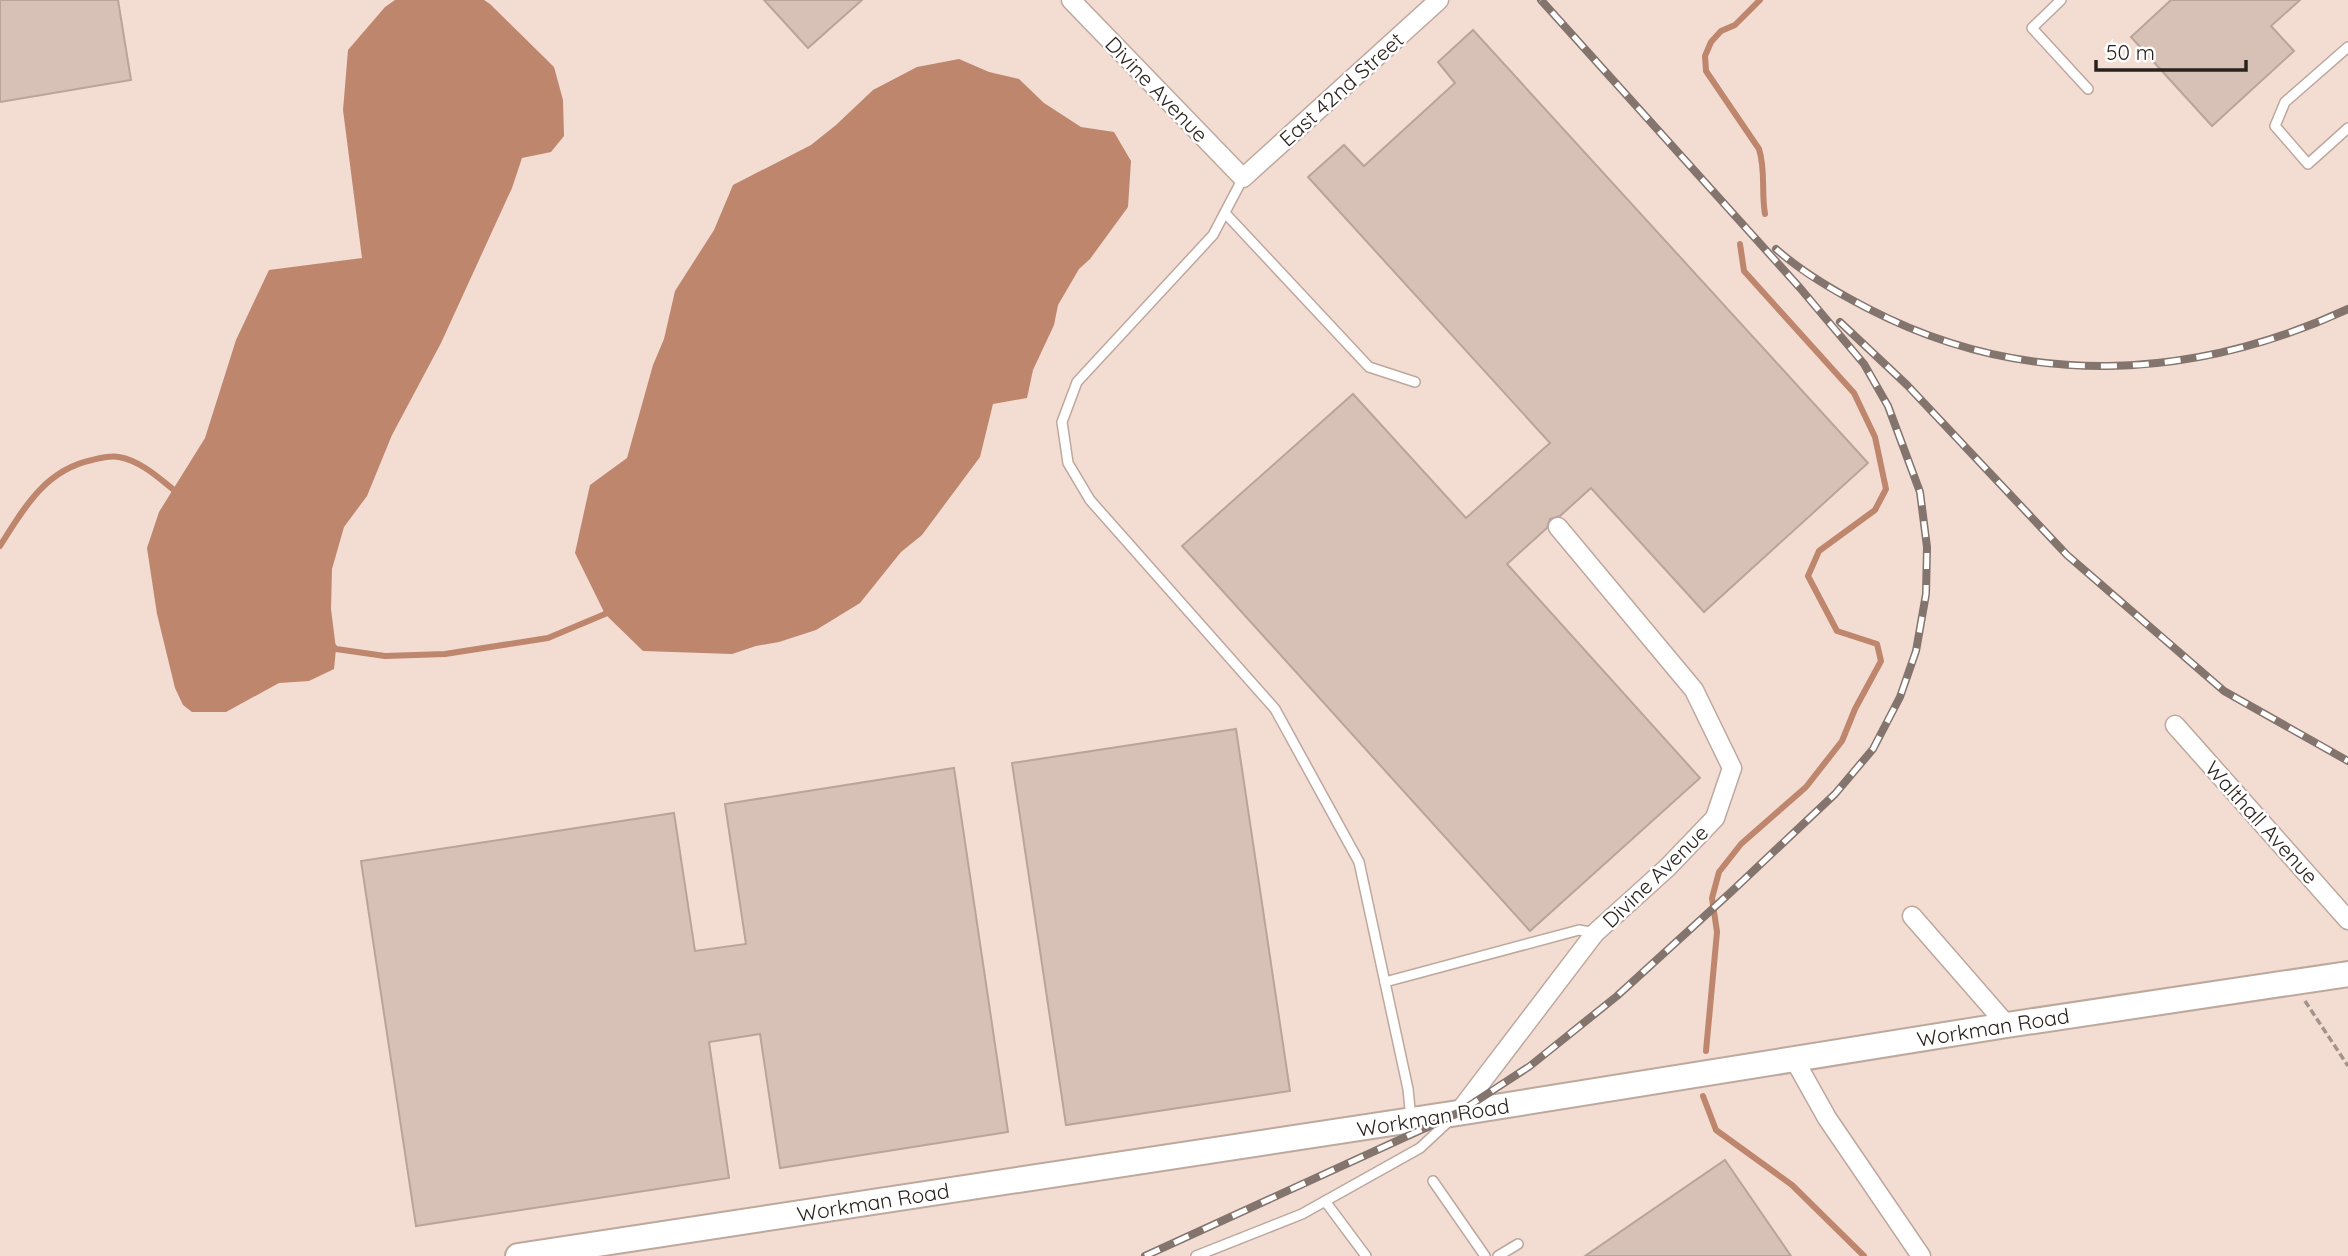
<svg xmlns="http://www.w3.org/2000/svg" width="2348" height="1256" font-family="Quicksand,sans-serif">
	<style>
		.water { fill: #bd866d }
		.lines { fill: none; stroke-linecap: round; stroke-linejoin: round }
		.stream { stroke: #bd866d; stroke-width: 6 }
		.building { fill: #d7c1b7; stroke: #b9a49a; stroke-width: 2 }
		.lane-casing { stroke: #bda89e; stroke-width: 12 }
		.street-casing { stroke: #bda89e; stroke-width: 21 }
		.secondary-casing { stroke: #bda89e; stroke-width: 28 }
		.path { stroke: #a4938c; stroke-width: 3.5; stroke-dasharray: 7 3.5; stroke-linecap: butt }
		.lane { stroke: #fff; stroke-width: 9 }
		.street { stroke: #fff; stroke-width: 18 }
		.secondary { stroke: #fff; stroke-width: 24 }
		.rail-casing { stroke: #83746d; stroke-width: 8 }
		.rail { stroke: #fff; stroke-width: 5; stroke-dasharray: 16; stroke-linecap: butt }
		.labels { text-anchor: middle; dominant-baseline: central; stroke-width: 5; stroke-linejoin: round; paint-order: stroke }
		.street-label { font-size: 21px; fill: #2a221e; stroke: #fff }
	</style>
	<rect width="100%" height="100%" fill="#f3dcd2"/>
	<g class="water">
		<polygon points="395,0 484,0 490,4 554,67 563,100 564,136 551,152 522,158 512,188 441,343 392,435 367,496 344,527 332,569 331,609 336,649 334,669 309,681 279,683 226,712 192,712 183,705 175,688 157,614 147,548 159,512 205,438 236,340 269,270 362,258 343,110 348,50 385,7"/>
		<polygon points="959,59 989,72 1019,79 1044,103 1081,127 1114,132 1131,161 1128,207 1090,259 1079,269 1058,305 1054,325 1033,370 1027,398 993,404 980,457 922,535 901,552 860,603 816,630 779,642 756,646 732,654 643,651 605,614 575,553 590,485 627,458 653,365 664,339 675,291 714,230 733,185 811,145 836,125 873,90 917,67"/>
	</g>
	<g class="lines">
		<g class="stream">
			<path d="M1760 0 1735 25 1721 31 1711 42 1705 56 1706 71 1759 149C1766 171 1761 191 1765 214"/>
			<path d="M0 546C24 508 45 470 92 460 100 458 111 455 119 457 142 461 162 481 179 494"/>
			<polyline points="331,644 336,649 385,656 445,654 548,638 605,614 610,608"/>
			<polyline points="1706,1051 1717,932 1712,898 1719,872 1741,844 1806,787 1842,741 1855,709 1881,661 1877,644 1837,631 1808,576 1819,551 1875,510 1886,489 1875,437 1854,393 1744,271 1740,244"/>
			<polyline points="1703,1096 1716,1130 1792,1185 1864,1256"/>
		</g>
	</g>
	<g class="building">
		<polygon points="0,0 118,0 131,80 0,102"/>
		<polygon points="764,0 862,0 808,48"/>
		<polygon points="2171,0 2300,0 2271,26 2294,51 2212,126 2131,37"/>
		<polygon points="1473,30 1868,463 1704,612 1591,488 1560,516 1550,519 1547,528 1507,564 1700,778 1530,931 1182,546 1353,394 1466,518 1550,443 1308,177 1344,145 1364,166 1455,83 1438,62"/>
		<polygon points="1236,729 1290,1091 1066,1125 1012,763"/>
		<polygon points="954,768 1008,1132 780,1168 760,1034 709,1042 729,1178 416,1226 361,861 674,813 695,951 746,944 725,804"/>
		<polygon points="1725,1160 1791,1256 1585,1256"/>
	</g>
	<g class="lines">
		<g class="lane-casing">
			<g id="lane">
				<polyline points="2061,0 2032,28 2088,89"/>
				<polyline points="2348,47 2285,102 2275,126 2308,164 2348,128"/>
				<polyline points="1243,178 1213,235 1077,382 1062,422 1068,463 1090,500 1275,709 1359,862 1408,1089 1411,1119"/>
				<polyline points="1225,213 1369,367 1415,382"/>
				<polyline points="1385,982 1579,930 1595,933"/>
				<polyline points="1433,1181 1485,1256"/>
				<polyline points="1325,1201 1366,1256"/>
				<polyline points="1196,1256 1302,1214 1420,1148 1449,1121"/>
				<polyline points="1498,1256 1518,1244"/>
			</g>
		</g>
		<g class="street-casing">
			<g id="street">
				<polyline points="1071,0 1243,178 1439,0"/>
				<polyline points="2175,725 2348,920"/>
				<polyline points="1912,916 2007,1025"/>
				<polyline points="1794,1059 1827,1118 1921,1256"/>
				<polyline points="1458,1113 1595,933 1667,868 1715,818 1732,768 1694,690 1558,527"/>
			</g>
		</g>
		<g class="secondary-casing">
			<polyline id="secondary" points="518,1256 1458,1113 2007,1025 2348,974"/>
		</g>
		<polyline class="path" points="2305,1001 2348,1066"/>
		<use href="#lane" class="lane"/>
		<use href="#street" class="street"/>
		<use href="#secondary" class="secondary"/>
		<g class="rail-casing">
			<g id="rail">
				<path d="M1776 249C1803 273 1836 292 1869 309 2024 389 2192 381 2348 309"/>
				<polyline points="1840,322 1907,385 2067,555 2224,691 2348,761"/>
				<polyline points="1145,1256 1458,1113 1530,1066 1617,996 1731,892 1835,794 1873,749 1900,697 1916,651 1926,594 1927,547 1920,492 1888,406 1864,364 1800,288 1541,0"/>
			</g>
		</g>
		<use href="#rail" class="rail"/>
	</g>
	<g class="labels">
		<g class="street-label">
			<text transform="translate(1157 89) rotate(46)">Divine Avenue</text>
			<text transform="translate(1341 89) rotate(-42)">East 42nd Street</text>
			<text transform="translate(2262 822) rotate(48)">Walthall Avenue</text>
			<text transform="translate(1655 876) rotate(-44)">Divine Avenue</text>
			<text transform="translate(1993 1027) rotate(-9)">Workman Road</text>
			<text transform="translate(1433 1117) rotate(-9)">Workman Road</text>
			<text transform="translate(873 1202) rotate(-9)">Workman Road</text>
		</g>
	</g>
	<path d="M2096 60v10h150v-10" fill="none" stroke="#2a221e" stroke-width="3.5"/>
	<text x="2106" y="60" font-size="21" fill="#2a221e" stroke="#ffffff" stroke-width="5" paint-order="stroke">50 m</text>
</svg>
